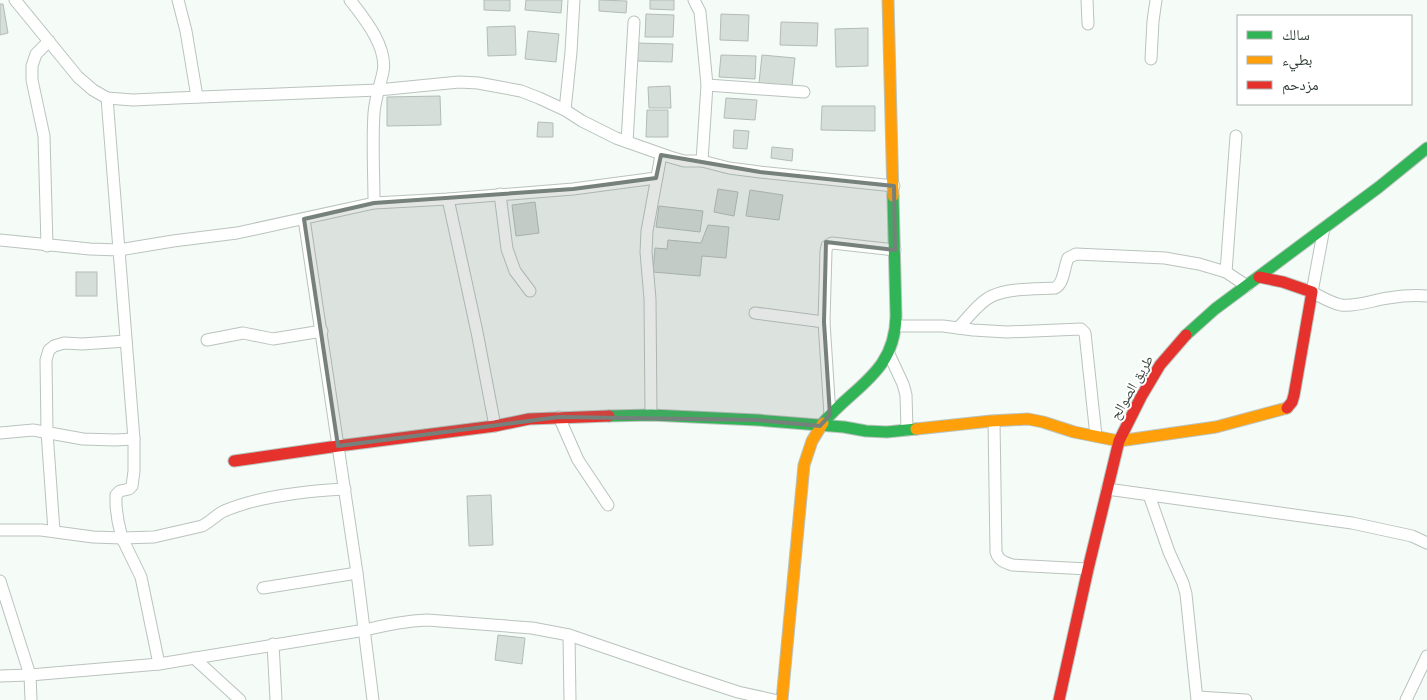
<svg xmlns="http://www.w3.org/2000/svg" width="1427" height="700" font-family="'Open Sans','Noto Naskh Arabic',sans-serif">
	<style>
		.building { fill: #d5ded9; stroke: #b3bcb7 }
		.lines { fill: none; stroke-linecap: round; stroke-linejoin: round }
		.street-casing { stroke: #bac3bd; stroke-width: 13 }
		.fast-casing { stroke: #bac3bd; stroke-width: 13 }
		.slow-casing { stroke: #bac3bd; stroke-width: 13 }
		.jam-casing { stroke: #bac3bd; stroke-width: 13 }
		.street { stroke: #fefffe; stroke-width: 11 }
		.fast { stroke: #30b455; stroke-width: 11 }
		.slow { stroke: #ff9f0a; stroke-width: 11 }
		.jam { stroke: #e5322d; stroke-width: 11 }
		.marked { fill: #76817b; fill-opacity: 0.2; stroke: #76817b; stroke-width: 4; stroke-linejoin: round }
		.labels { text-anchor: middle; dominant-baseline: central; stroke-width: 4; stroke-linejoin: round; paint-order: stroke }
		.street-label { font-size: 14px; fill: #323f37; stroke: #fff }
	</style>
	<rect width="100%" height="100%" fill="#f5fcf8"/>
	<g class="building">
		<polygon points="484,0 510,0 510,11 484,10"/>
		<polygon points="526,0 562,0 561,13 525,10"/>
		<polygon points="599,0 627,1 626,13 599,11"/>
		<polygon points="650,0 674,0 674,10 650,9"/>
		<polygon points="0,4 3,4 8,33 0,35"/>
		<polygon points="646,14 674,15 673,37 645,37"/>
		<polygon points="721,14 749,15 748,41 720,40"/>
		<polygon points="781,22 818,23 817,46 780,45"/>
		<polygon points="515,26 516,55 488,56 487,27"/>
		<polygon points="868,28 868,66 836,67 835,29"/>
		<polygon points="528,31 559,34 556,62 525,59"/>
		<polygon points="637,43 673,44 672,62 637,61"/>
		<polygon points="721,55 756,56 755,79 719,77"/>
		<polygon points="762,55 795,58 792,86 759,83"/>
		<polygon points="670,86 671,108 649,108 648,87"/>
		<polygon points="440,96 441,125 387,126 387,97"/>
		<polygon points="726,98 757,100 755,120 724,118"/>
		<polygon points="822,106 875,106 875,131 821,130"/>
		<polygon points="647,110 668,110 668,137 646,137"/>
		<polygon points="538,122 553,123 553,137 537,137"/>
		<polygon points="734,130 749,131 747,149 733,148"/>
		<polygon points="772,147 793,149 792,161 771,158"/>
		<polygon points="718,189 738,192 734,216 714,212"/>
		<polygon points="750,190 783,195 779,220 746,216"/>
		<polygon points="535,202 539,233 516,236 512,205"/>
		<polygon points="659,206 703,211 700,232 656,227"/>
		<polygon points="708,225 729,227 726,258 702,256 700,276 653,272 655,248 667,249 668,240 701,243"/>
		<rect x="76" y="272" width="21" height="24"/>
		<polygon points="491,495 493,545 469,546 467,496"/>
		<polygon points="498,635 525,638 522,664 495,660"/>
	</g>
	<g class="lines">
		<g class="street-casing">
			<g id="street">
				<polyline points="15,0 78,77 93,90 107,98 133,100 177,98 378,90 459,82 478,83 521,91 539,98 565,110 582,121 616,138 670,157 684,161 702,161 729,168 760,172 894,186"/>
				<polyline points="178,0 186,31 197,97"/>
				<polyline points="694,0 700,12 707,85 702,161"/>
				<polyline points="1087,0 1088,24"/>
				<polyline points="1151,59 1153,21 1156,0"/>
				<polyline points="707,85 804,92"/>
				<path d="M107 98 119 250 173 241 237 233 374 203C374 173 372 143 374 113 375 99 380 86 383 72 388 47 364 18 350 0"/>
				<polyline points="565,110 571,52 574,0"/>
				<polyline points="627,142 634,22"/>
				<polyline points="500,194 507,249 515,271 530,291"/>
				<polyline points="448,199 477,332 495,426"/>
				<polyline points="374,203 448,199 573,189 656,178"/>
				<polyline points="304,219 357,573 373,700"/>
				<path d="M1324 228 1312 292C1321 297 1331 303 1341 305 1357 307 1373 300 1388 298 1401 296 1414 295 1427 296"/>
				<polyline points="0,240 90,249 119,250 134,439 134,471 132,486 129,489 120,491 116,495 116,506 118,521 122,538 141,577 159,664"/>
				<polyline points="47,246 44,136 32,80 32,66 36,54 49,41"/>
				<polyline points="1226,272 1236,136"/>
				<polyline points="755,313 824,322"/>
				<polyline points="896,326 943,326 973,330 1007,332 1081,329 1085,333 1096,436"/>
				<path d="M958 328C968 318 979 302 992 296 1009 288 1036 289 1055 288 1064 284 1064 267 1068 258L1076 254 1165 258 1199 264 1226 272 1247 286"/>
				<polyline points="207,340 243,333 273,339 322,331"/>
				<polyline points="889,354 903,384 906,395 907,430"/>
				<polyline points="651,415 650,299 646,252 647,231 661,155"/>
				<polyline points="830,415 824,322 826,251 827,246 832,243 895,250"/>
				<polyline points="559,417 578,460 608,505"/>
				<path d="M994 421 996 552C998 560 1004 562 1012 565L1088 569"/>
				<polyline points="0,433 33,430 83,439 115,440 134,439"/>
				<polyline points="1107,489 1352,523 1412,536 1427,543"/>
				<polyline points="1149,495 1169,552 1183,583 1186,594 1197,700"/>
				<path d="M0 530H41L93 537 122 538 154 537 202 526C210 522 216 515 224 511 259 496 307 491 345 489"/>
				<polyline points="54,531 47,432 46,360 49,350 54,346 64,343 82,344 126,341"/>
				<polyline points="0,581 30,675 31,700"/>
				<polyline points="263,588 357,573"/>
				<polyline points="569,635 570,700"/>
				<polyline points="273,644 276,700"/>
				<polyline points="194,658 240,700"/>
				<path d="M0 676 30 675 159 664 365 630C385 625 405 621 427 620L532 628 569 635 680 673 738 692 774 700"/>
				<polyline points="1198,697 1246,700"/>
				<polyline points="1406,700 1427,656"/>
			</g>
		</g>
		<g class="fast-casing">
			<g id="fast">
				<polyline points="1186,335 1215,309 1379,187 1427,148"/>
				<polyline points="609,416 651,415 757,420 844,427 866,431 887,432 916,429"/>
				<path d="M823 423C854 386 895 373 896 316L893 196"/>
			</g>
		</g>
		<g class="slow-casing">
			<g id="slow">
				<polyline points="888,0 893,196"/>
				<polyline points="916,429 991,421 1028,419 1043,422 1074,432 1119,441 1216,427 1287,408"/>
				<polyline points="782,700 804,465 812,441 823,423"/>
			</g>
		</g>
		<g class="jam-casing">
			<g id="jam">
				<polyline points="1259,277 1283,282 1312,292 1294,395 1292,402 1287,408"/>
				<polyline points="234,461 338,446 495,426 529,419 609,416"/>
				<polyline points="1059,700 1088,569 1119,441 1141,397 1160,365 1186,335"/>
			</g>
		</g>
		<use href="#street" class="street"/>
		<use href="#fast" class="fast"/>
		<use href="#slow" class="slow"/>
		<use href="#jam" class="jam"/>
	</g>
	<path class="marked" d="M661 155 760 172 894 186 895 250 826 242 824 322 830 415 820 426 757 420 559 417 338 446 304 219 374 203 573 189 656 178Z"/>
	<g class="labels">
		<g class="street-label">
			<text transform="translate(1131 387) rotate(-60)">طريق الصوالح</text>
		</g>
	</g>
	<rect x="1237" y="15" width="175" height="90" fill="#ffffff" stroke="#adb2af"/>
	<rect x="1247" y="31" width="25" height="8" fill="#30b455" stroke="#adb2af"/>
	<text x="1282" y="40" font-size="15" fill="#323f37">سالك</text>
	<rect x="1247" y="56" width="25" height="8" fill="#ff9f0a" stroke="#adb2af"/>
	<text x="1282" y="65" font-size="15" fill="#323f37">بطيء</text>
	<rect x="1247" y="81" width="25" height="8" fill="#e5322d" stroke="#adb2af"/>
	<text x="1282" y="90" font-size="15" fill="#323f37">مزدحم</text>
</svg>
